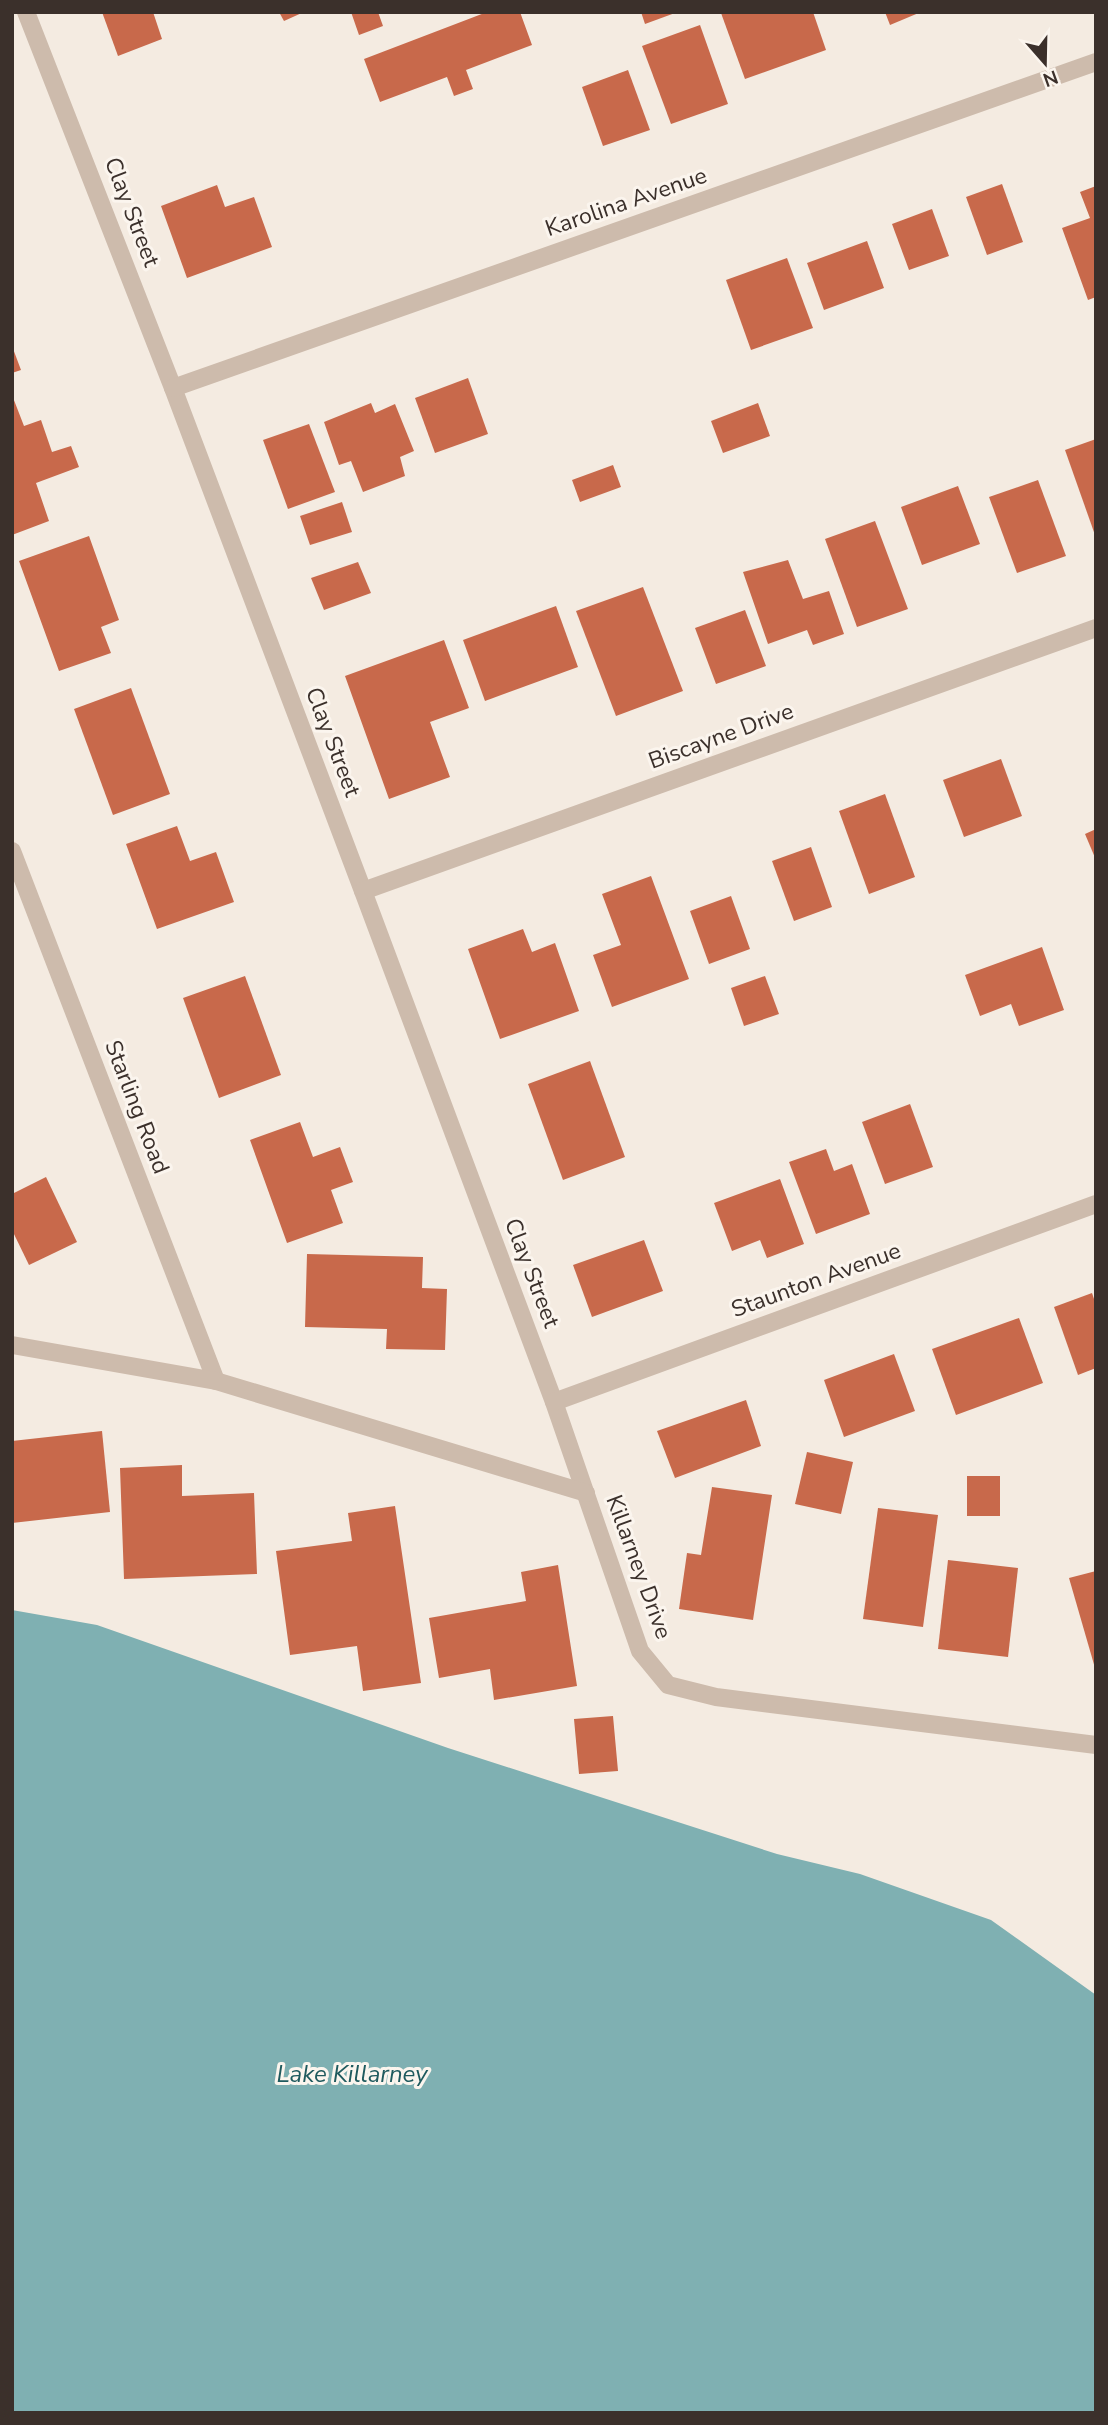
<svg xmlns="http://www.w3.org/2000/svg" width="1108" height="2425" font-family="'Nunito Sans',sans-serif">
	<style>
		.water { fill: #7fb0b2 }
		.building { fill: #c8694b }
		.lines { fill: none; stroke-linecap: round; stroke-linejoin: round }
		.street { stroke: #cdbbac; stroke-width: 18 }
		.labels { text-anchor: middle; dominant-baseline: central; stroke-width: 6; stroke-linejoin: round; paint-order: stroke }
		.street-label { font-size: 23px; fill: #3b302b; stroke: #fbf5ee }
		.water-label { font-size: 24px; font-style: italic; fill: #1f5a5e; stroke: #fbf5ee }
	</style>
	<rect width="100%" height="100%" fill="#f4ebe1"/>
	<polygon class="water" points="12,1610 97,1625 448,1748 777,1854 860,1874 991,1920 1096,1995 1096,2413 12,2413"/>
	<g class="building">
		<polygon points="102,12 153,12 162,39 118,56"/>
		<polygon points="279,12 304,12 284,21"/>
		<polygon points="351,12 378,12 383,26 359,35"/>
		<polygon points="487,12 520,12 532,45 466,70 473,89 454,96 447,77 380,102 364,59"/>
		<polygon points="641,12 675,12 675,13 645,24"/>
		<polygon points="723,12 813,12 826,50 745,79 721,13"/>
		<polygon points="885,12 921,12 890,25"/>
		<polygon points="700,25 728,104 671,124 642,46"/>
		<polygon points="628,70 650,130 603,146 582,87"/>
		<polygon points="1002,184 1023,242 987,255 966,197"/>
		<polygon points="217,185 225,207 254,197 272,247 187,278 161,206"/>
		<polygon points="1096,186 1096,297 1088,300 1062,228 1090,218 1080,192"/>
		<polygon points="932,209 949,256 909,270 892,224"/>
		<polygon points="867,241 884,288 824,310 807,263"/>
		<polygon points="787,258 813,328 751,350 726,280"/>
		<polygon points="12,346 21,370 12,373"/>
		<polygon points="468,378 488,434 435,453 415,398"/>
		<polygon points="12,395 24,426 41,420 52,452 71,446 79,467 36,483 49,521 12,535"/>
		<polygon points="371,403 375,413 395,404 414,451 400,457 405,476 363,492 351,461 339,465 324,422"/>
		<polygon points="758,403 770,436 723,453 711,421"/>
		<polygon points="309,424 335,492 288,509 263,440"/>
		<polygon points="1096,439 1096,535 1095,535 1065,450"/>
		<polygon points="613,465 621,487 580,502 572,480"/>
		<polygon points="1038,480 1066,556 1017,573 989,497"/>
		<polygon points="958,486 980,544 922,565 901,507"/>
		<polygon points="342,502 352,532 310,545 300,516"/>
		<polygon points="875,521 908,609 857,627 825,539"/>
		<polygon points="89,536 119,620 101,627 111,653 59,671 19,561"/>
		<polygon points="788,560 803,599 829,591 844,634 813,645 807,630 768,644 743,572"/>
		<polygon points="358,562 371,593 324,610 311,578"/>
		<polygon points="643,587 683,691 616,716 576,611"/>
		<polygon points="556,606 578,667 485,701 463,640"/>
		<polygon points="745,610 766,666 716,684 695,628"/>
		<polygon points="444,640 469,708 430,722 450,777 389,799 345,676"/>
		<polygon points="131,688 170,794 113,815 74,709"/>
		<polygon points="1001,759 1022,816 964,837 943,780"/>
		<polygon points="885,794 915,877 869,894 839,811"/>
		<polygon points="177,826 190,861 216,852 234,902 157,929 126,844"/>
		<polygon points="1096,829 1096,860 1085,834"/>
		<polygon points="811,847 832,907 794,921 772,861"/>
		<polygon points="651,876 689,979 612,1007 593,955 621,945 602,894"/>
		<polygon points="731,896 750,949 709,964 690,911"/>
		<polygon points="523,929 532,952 555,943 579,1011 500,1039 468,949"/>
		<polygon points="1042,947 1064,1010 1019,1026 1011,1004 980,1016 965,975"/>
		<polygon points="245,976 281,1075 219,1098 183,998"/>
		<polygon points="765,976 779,1014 744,1026 731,988"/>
		<polygon points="590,1061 625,1157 563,1180 528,1084"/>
		<polygon points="910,1104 933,1167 885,1184 862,1122"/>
		<polygon points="300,1122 313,1157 340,1147 353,1182 331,1190 343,1223 287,1243 250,1140"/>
		<polygon points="826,1149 834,1171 852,1164 870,1214 816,1234 789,1162"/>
		<polygon points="46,1177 77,1242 29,1265 12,1230 12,1194"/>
		<polygon points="780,1179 804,1244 767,1258 760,1240 732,1251 714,1203"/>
		<polygon points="644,1240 663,1291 592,1317 573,1265"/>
		<polygon points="307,1254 423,1257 422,1288 447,1289 445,1350 386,1349 387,1329 305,1327"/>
		<polygon points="1092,1293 1096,1305 1096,1368 1078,1375 1054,1307"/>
		<polygon points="1019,1318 1043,1383 956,1415 932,1349"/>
		<polygon points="894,1354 915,1411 844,1437 824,1380"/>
		<polygon points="746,1400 761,1446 675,1478 657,1431"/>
		<polygon points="102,1431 110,1512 12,1523 12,1441"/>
		<polygon points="807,1452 853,1462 841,1514 795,1504"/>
		<polygon points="182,1465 182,1496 254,1493 257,1574 124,1579 120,1468"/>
		<rect x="967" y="1476" width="33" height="40"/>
		<polygon points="712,1487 772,1495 753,1620 679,1609 687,1553 701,1555"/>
		<polygon points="395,1506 421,1683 363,1691 357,1646 290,1655 276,1551 352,1541 348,1513"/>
		<polygon points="878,1508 938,1515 923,1627 863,1619"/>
		<polygon points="948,1560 1018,1568 1008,1657 938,1649"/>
		<polygon points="558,1565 577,1686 494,1700 490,1669 439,1678 429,1618 526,1601 521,1572"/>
		<polygon points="1096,1571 1096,1668 1095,1668 1069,1578"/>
		<polygon points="613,1716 618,1771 579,1774 574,1719"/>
	</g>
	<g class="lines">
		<g class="street">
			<polyline points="26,12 173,388 363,891 554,1402 640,1651 668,1685 716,1697 1096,1745"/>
			<polyline points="173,388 1096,62"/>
			<polyline points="12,851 216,1381"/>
			<polyline points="363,891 1096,628"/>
			<polyline points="12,1345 216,1381 586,1493"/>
			<polyline points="554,1402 1096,1204"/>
		</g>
	</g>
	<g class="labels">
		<g class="street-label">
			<text transform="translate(626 202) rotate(-19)">Karolina Avenue</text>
			<text transform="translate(132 212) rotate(69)">Clay Street</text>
			<text transform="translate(721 736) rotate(-20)">Biscayne Drive</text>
			<text transform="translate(333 742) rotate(69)">Clay Street</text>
			<text transform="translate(137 1107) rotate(69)">Starling Road</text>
			<text transform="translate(532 1273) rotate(69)">Clay Street</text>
			<text transform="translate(816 1280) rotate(-20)">Staunton Avenue</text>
			<text transform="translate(639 1567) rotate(70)">Killarney Drive</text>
		</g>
		<g class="water-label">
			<text x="352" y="2074">Lake Killarney</text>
		</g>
	</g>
	<rect width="1108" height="2425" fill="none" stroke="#3b302b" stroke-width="28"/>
	<g transform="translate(1045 63) rotate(160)" stroke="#fbf5ee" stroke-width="5" paint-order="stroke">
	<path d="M0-5L12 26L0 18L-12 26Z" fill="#3b302b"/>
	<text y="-10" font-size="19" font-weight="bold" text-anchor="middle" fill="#3b302b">N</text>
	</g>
</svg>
